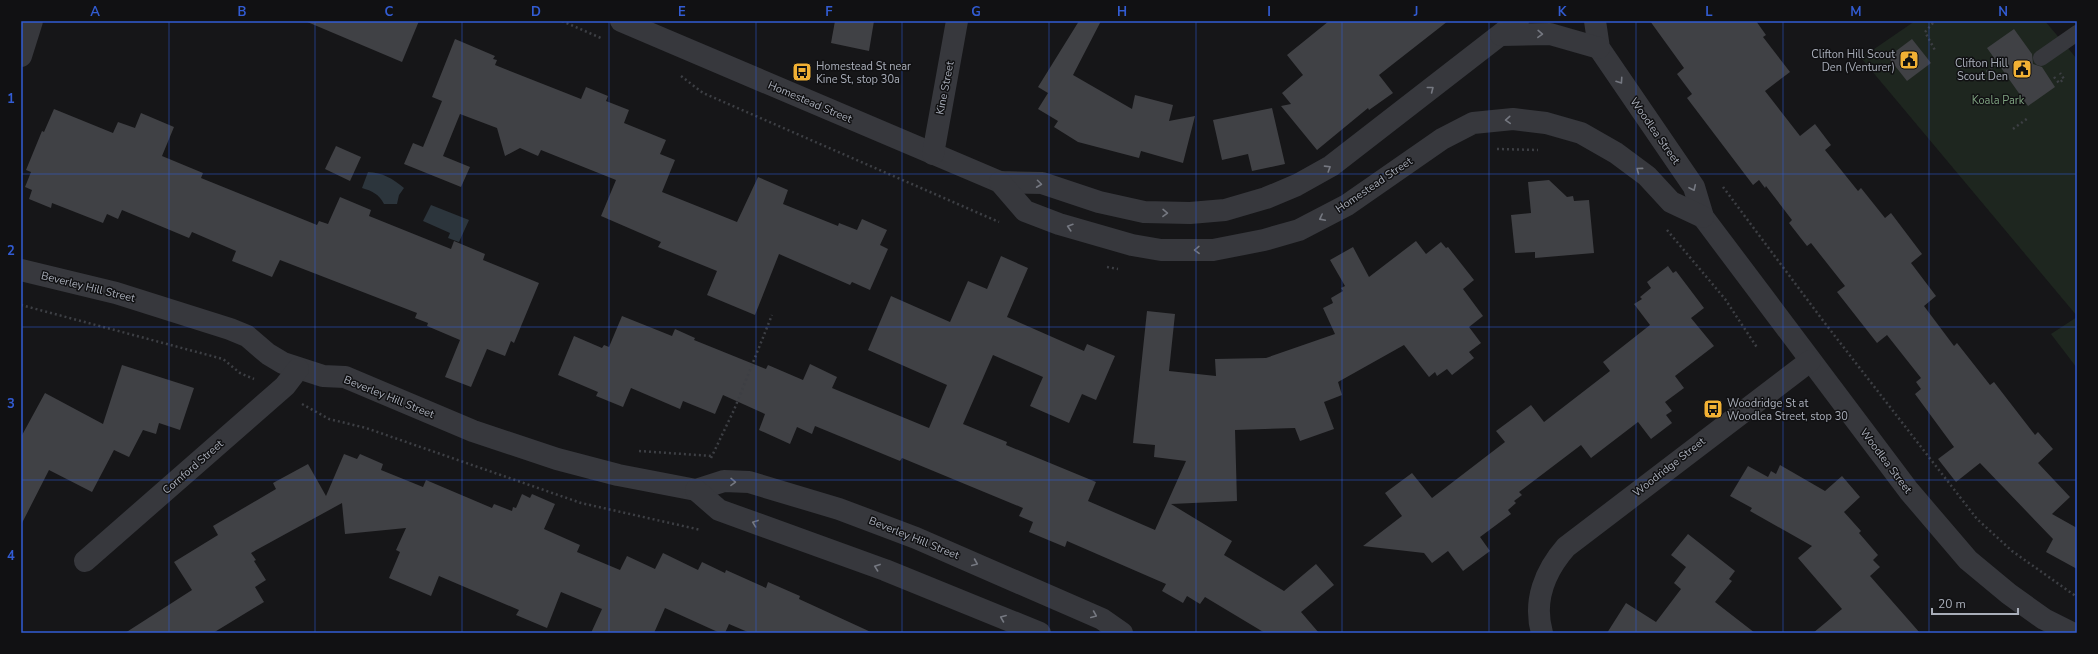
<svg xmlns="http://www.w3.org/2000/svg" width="2098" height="654" font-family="'Nunito Sans',sans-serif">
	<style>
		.green { fill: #1e261f }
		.water { fill: #2c353c }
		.building { fill: #404145 }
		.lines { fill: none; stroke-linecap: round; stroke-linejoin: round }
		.path { stroke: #3d3f44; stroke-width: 2.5; stroke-dasharray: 2 3; stroke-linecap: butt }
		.lane { stroke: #37383d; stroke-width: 16 }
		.street { stroke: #37383d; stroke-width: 22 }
		.oneway { stroke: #757881 }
		.grid { fill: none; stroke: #325cd3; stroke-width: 1; stroke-opacity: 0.55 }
		.labels { text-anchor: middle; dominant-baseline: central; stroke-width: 3; stroke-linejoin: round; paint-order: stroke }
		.poi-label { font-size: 11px; fill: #a8adb8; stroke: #111113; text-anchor: end }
		.street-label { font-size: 11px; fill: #a8adb8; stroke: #111113 }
		.park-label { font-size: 11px; fill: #7fa381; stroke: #111113 }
		.neatline { fill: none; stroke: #325cd3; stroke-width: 1.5 }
		.grid-label { font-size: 13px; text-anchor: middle; font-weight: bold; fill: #325cd3 }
	</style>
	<rect width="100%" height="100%" fill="#161618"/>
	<g class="green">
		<polygon points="1915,21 2045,21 2077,59 2077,316 1861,58"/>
		<polygon points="2077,317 2077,368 2051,334"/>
	</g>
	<g class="water">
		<path d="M368 172C383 173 392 178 404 188L399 195 397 204H384C379 194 372 191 362 188Z"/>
		<polygon points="431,205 469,220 459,242 448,238 450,233 423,221"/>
	</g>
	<g class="building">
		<polygon points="305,21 419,21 402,62"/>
		<polygon points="835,21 874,21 869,51 831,43"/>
		<polygon points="1079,21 1101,21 1073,75 1132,109 1135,95 1173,105 1169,121 1195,116 1183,163 1141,151 1139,158 1078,142 1054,127 1058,121 1038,109 1048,93 1038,87"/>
		<polygon points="1329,21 1448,21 1379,75 1393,93 1369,110 1368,108 1317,150 1281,106 1291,104 1282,93 1303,75 1287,55"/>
		<polygon points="1650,21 1756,21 1766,35 1763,37 1790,72 1765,91 1800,136 1815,124 1831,145 1825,150 1858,191 1861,188 1885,218 1891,213 1922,254 1911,263 1936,296 1924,306 1954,346 1957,343 1990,385 1994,382 2035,435 2038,432 2053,449 2038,463 2070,497 2052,514 2077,528 2077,569 2046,552 2053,539 1980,463 1956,482 1938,459 1954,447 1915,394 1921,389 1916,382 1921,378 1887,335 1877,343 1837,292 1845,286 1811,243 1807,246 1789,223 1792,220 1766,186 1765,188 1759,180 1753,185 1687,98 1692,94 1677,74 1684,68"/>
		<polygon points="2014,29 2032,54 2033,64 2042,67 2055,87 2028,106 1987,48"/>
		<polygon points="455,39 495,56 493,59 497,60 495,65 581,99 586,87 608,96 606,101 629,110 624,123 666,140 660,154 675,160 662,192 737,222 758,177 788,190 783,204 838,226 839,223 857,230 862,219 887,230 880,245 888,249 870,290 852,282 850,285 779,254 755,315 707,295 717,271 658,247 661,242 601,216 616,180 541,150 538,156 520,148 505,156 497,128 460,114 443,156 470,167 461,187 404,164 413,143 423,147 442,101 432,97"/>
		<polygon points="1912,39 1931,63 1907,81 1888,57"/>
		<polygon points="1272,108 1285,164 1252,171 1248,154 1222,160 1213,120"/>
		<polygon points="54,109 113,133 118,122 135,128 141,113 174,127 162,156 203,173 201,178 317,225 319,221 328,224 340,197 371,210 369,216 451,249 454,241 485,254 483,260 539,283 514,343 511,341 505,356 487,349 471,387 445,377 460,340 427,326 428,323 415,318 417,313 280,260 272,277 232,261 236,251 192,232 189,238 122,210 118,219 107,214 103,223 52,203 51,208 29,199 32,190 25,187 31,172 26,170 42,131 44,132"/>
		<polygon points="336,146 361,157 350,181 325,169"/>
		<polygon points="1549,180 1567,197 1573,196 1574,201 1589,200 1594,253 1535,258 1535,252 1515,253 1511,215 1531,213 1528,182"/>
		<polygon points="1416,241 1426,254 1441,242 1446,248 1448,247 1474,280 1463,289 1483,316 1469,327 1481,343 1469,352 1474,358 1452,375 1447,369 1437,376 1435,372 1429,377 1404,345 1338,382 1342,395 1324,402 1334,429 1300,441 1295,428 1235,430 1237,501 1171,504 1232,541 1224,555 1284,591 1316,564 1334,585 1301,612 1319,633 1265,633 1205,597 1200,604 1187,596 1183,603 1162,591 1166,584 1067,541 1065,547 1029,532 1033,522 1019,516 1023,508 902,458 900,461 815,426 812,434 797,427 790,444 759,430 765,414 723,395 715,414 683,401 680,409 631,388 623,407 596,396 598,392 558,375 574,336 602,348 604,345 609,347 622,316 672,336 675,329 695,338 694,340 766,369 768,365 803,380 810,364 837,377 832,388 929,428 947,385 868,350 891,296 950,322 968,281 987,289 1001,256 1028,268 1007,317 1084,351 1087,344 1115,356 1096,400 1082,394 1069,423 1030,406 1043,377 993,355 963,424 1007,442 1006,445 1096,482 1088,501 1155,530 1186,461 1154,457 1155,445 1133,443 1147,311 1175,314 1169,371 1216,376 1215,359 1266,358 1335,334 1323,308 1333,303 1331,298 1343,291 1341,288 1345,286 1330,260 1353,247 1369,277"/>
		<polygon points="1668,266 1673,273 1676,271 1704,308 1691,318 1714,346 1675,376 1684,388 1665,402 1672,411 1666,415 1672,423 1651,439 1638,422 1591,458 1581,445 1519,492 1522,495 1514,501 1516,503 1508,510 1511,514 1480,537 1490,551 1463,571 1448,551 1432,563 1424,553 1363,546 1402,516 1385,493 1412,473 1432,498 1505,442 1496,431 1531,405 1544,422 1610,371 1603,362 1650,325 1634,304 1642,299 1640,297 1651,288 1647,282"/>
		<polygon points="122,365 194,388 180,430 159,423 156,434 143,430 129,457 114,450 92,492 49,470 21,525 21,437 45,393 103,424"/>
		<polygon points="344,454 357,459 360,454 383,464 381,470 423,487 426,480 492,508 494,504 512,511 513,507 516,508 522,494 530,498 532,494 555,504 544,529 580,545 577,552 620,570 627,556 655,569 663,553 698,570 702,562 725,573 726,570 766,588 768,582 800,596 799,599 873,633 750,633 729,624 725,633 720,633 665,608 654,633 591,633 602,609 561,592 547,628 516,615 519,610 439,576 431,596 389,578 400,552 396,550 406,528 345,534 342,503 251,553 256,560 254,561 266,580 255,587 264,602 213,633 125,633 192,590 174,562 218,535 213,526 276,489 273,483 308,464 326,496"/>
		<polygon points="1780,465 1825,491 1842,476 1860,497 1844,512 1861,531 1859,533 1878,555 1873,560 1880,567 1870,576 1920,633 1813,633 1842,609 1798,558 1812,546 1750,511 1752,508 1730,496 1748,466 1768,477 1771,471 1776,474"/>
		<polygon points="1688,534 1735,571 1729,579 1732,581 1715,602 1755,633 1607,633 1626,603 1656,622 1681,589 1674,583 1686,567 1671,555"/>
	</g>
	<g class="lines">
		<g class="path">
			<polyline points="562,21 601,38"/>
			<polyline points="1933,23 1925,32 1936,52"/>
			<polyline points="681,76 703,93 999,222"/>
			<polyline points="2054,77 2059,83 2064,79 2060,73"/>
			<polyline points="1974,80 1998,64"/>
			<polyline points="2013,129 2028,118"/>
			<polyline points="1497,149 1538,150"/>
			<polyline points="1723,187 1824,322 1977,519 2012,551 2077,597"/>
			<polyline points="1667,230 1725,299 1758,349"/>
			<polyline points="1107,267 1118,269"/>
			<polyline points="21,305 223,359 240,373 254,379"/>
			<polyline points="302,404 329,419 366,428 581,503 701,530"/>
			<polyline points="639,451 712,456"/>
			<polyline points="711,458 734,410 772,315"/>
		</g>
		<polyline class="lane" points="2041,58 2077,33"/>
		<g class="street">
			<polyline points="621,21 1000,182 1042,183 1099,202 1144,212 1190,213 1225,210 1266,198 1297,185 1331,166 1518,21"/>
			<polyline points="1595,21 1599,48 1694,187 1703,217 1909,491 1968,560 2009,594 2044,619 2072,633"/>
			<polyline points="1501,35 1550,34 1599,48"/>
			<polyline points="21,56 32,21"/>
			<polyline points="933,154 957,21"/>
			<polyline points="1000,182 1025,211 1059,224 1132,245 1161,250 1213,250 1264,240 1299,230 1347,205 1442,139 1473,123 1513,119 1546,123 1581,133 1616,153 1647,176 1671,202 1703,217"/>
			<polyline points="21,270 116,293 230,329 247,336 268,354 283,363 323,376 345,377 473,431 557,459 618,475 696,490 724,481 749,482 839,509 916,538 1102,619 1122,633"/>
			<polyline points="696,490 719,510 885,570 1040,633"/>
			<polyline points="85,561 285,386 298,369"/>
			<path d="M1542 633C1533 601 1545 571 1566 547L1810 361"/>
		</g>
	</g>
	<defs><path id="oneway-chevron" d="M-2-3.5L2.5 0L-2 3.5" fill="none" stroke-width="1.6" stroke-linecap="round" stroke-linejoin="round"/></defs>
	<g class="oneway">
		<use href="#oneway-chevron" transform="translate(1540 34) rotate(2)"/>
		<use href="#oneway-chevron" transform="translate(1620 81) rotate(56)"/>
		<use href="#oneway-chevron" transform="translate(1431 89) rotate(-38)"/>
		<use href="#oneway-chevron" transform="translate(1508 120) rotate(176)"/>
		<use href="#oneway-chevron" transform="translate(1328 168) rotate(-32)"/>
		<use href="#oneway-chevron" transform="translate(1639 170) rotate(-143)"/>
		<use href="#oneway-chevron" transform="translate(1039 184) rotate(7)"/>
		<use href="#oneway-chevron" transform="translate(1693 188) rotate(65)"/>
		<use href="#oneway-chevron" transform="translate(1165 213) rotate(1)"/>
		<use href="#oneway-chevron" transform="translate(1322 218) rotate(153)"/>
		<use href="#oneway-chevron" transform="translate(1070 227) rotate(-163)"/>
		<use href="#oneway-chevron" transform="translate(1197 250) rotate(179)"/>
		<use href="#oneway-chevron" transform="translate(733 482) rotate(1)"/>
		<use href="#oneway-chevron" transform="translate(755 523) rotate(-160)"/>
		<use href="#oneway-chevron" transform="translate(975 563) rotate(23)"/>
		<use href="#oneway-chevron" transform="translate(877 567) rotate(-160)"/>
		<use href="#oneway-chevron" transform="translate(1094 615) rotate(23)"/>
		<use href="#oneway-chevron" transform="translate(1003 618) rotate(-158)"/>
	</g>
	<path class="grid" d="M169 21V633M315 21V633M462 21V633M609 21V633M756 21V633M902 21V633M1049 21V633M1196 21V633M1342 21V633M1489 21V633M1636 21V633M1783 21V633M1929 21V633M21 174H2077M21 327H2077M21 480H2077"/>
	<defs>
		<g id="civic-square" transform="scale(1)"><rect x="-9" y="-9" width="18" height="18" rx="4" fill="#f2b134" stroke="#111113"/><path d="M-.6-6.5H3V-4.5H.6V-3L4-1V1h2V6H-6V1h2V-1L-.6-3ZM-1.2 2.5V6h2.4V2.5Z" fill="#111"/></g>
		<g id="bus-square" transform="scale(1)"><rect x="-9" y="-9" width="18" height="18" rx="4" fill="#f2b134" stroke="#111113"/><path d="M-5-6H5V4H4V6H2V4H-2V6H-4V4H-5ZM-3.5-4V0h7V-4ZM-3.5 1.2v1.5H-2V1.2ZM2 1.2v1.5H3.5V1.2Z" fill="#111"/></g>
	</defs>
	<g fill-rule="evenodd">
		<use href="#civic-square" x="1909" y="60"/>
		<use href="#civic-square" x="2022" y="69"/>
		<use href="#bus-square" x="802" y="72"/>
		<use href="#bus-square" x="1713" y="409"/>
	</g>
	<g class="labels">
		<g class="poi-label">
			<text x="1895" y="54">Clifton Hill Scout<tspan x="1895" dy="13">Den (Venturer)</tspan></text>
			<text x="2008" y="63">Clifton Hill<tspan x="2008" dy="13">Scout Den</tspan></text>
			<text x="816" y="66" text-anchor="start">Homestead St near<tspan x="816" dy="13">Kine St, stop 30a</tspan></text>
			<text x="1727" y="403" text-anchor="start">Woodridge St at<tspan x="1727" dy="13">Woodlea Street, stop 30</tspan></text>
		</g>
		<g class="street-label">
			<text transform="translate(945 88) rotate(-79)">Kine Street</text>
			<text transform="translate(810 102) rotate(23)">Homestead Street</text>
			<text transform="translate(1655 131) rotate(55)">Woodlea Street</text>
			<text transform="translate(1374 185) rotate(-34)">Homestead Street</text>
			<text transform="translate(88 287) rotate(14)">Beverley Hill Street</text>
			<text transform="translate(389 397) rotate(22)">Beverley Hill Street</text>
			<text transform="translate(1886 461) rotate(53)">Woodlea Street</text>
			<text transform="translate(193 467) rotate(-41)">Cornford Street</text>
			<text transform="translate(1669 467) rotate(-38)">Woodridge Street</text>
			<text transform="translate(914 538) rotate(22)">Beverley Hill Street</text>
		</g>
		<g class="park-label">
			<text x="1998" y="100">Koala Park</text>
		</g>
	</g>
	<rect width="2098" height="654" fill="none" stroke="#111113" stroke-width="44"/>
	<path d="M1932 608v6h86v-6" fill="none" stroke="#a8adb8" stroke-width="2"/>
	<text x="1938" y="608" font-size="12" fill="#a8adb8" stroke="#111113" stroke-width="3" paint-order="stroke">20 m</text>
	<rect x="22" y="22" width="2054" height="610" class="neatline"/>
	<g class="grid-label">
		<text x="95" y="16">A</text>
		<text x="242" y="16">B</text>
		<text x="389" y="16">C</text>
		<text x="536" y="16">D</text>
		<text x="682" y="16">E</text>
		<text x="829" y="16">F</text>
		<text x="976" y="16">G</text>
		<text x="1122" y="16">H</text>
		<text x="1269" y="16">I</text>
		<text x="1416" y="16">J</text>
		<text x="1562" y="16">K</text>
		<text x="1709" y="16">L</text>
		<text x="1856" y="16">M</text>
		<text x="2003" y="16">N</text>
		<text x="11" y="103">1</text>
		<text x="11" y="255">2</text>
		<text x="11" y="408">3</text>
		<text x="11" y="560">4</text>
	</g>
</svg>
